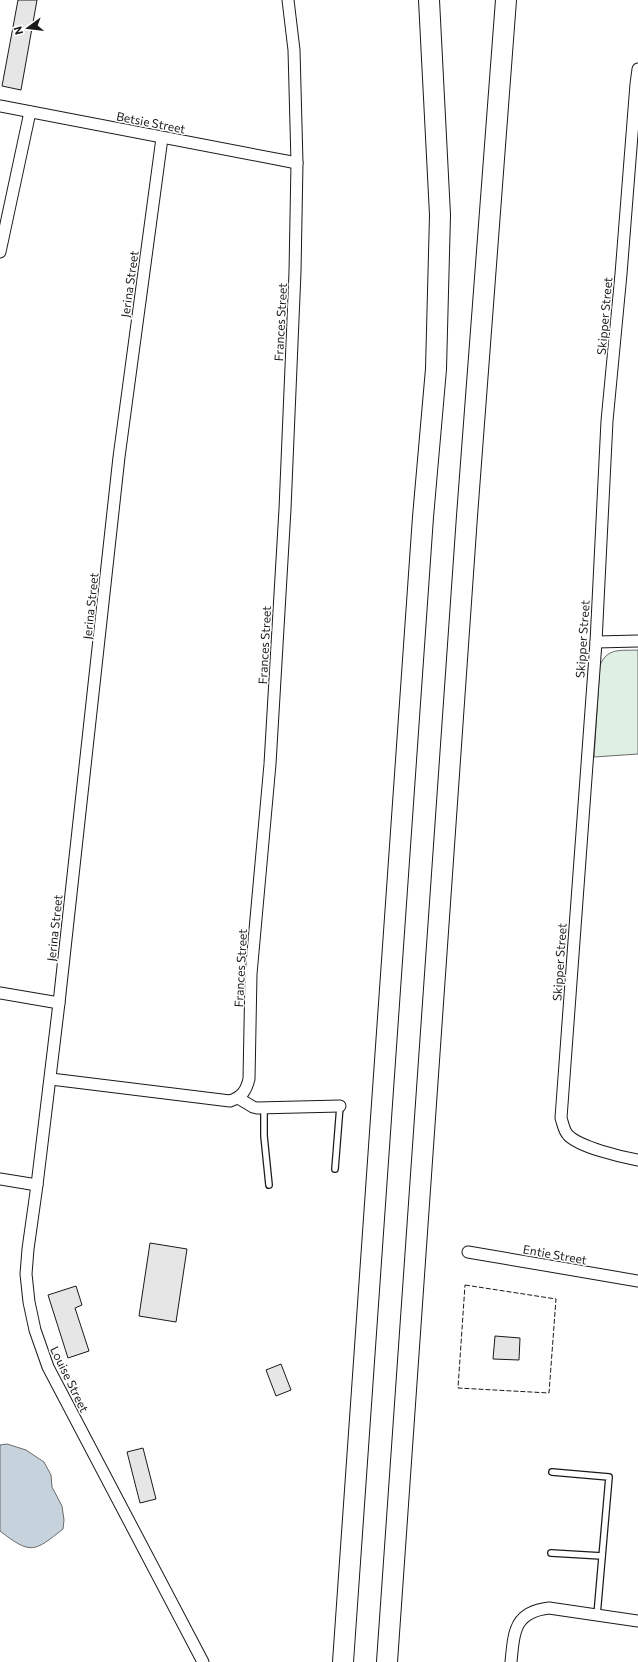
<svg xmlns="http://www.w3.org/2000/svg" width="638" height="1662" font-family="Commissioner,sans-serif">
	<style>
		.green { fill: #e0efe3; stroke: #6a6a6a }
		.water { fill: #c6d2dc; stroke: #6a6a6a }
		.building { fill: #e6e6e6; stroke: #1a1a1a }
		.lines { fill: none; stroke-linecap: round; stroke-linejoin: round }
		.service-casing { stroke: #1a1a1a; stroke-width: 8 }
		.minor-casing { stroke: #1a1a1a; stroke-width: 13 }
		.motorway-casing { stroke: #1a1a1a; stroke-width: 22 }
		.service { stroke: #fff; stroke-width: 5.5 }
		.minor { stroke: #fff; stroke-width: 11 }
		.motorway { stroke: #fff; stroke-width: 20 }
		.fence { stroke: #1a1a1a; stroke-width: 1; stroke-dasharray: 5 2; stroke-linecap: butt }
		.labels { text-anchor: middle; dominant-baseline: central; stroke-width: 3; stroke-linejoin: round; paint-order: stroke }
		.street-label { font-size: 12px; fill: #1a1a1a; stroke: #fff }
	</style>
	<rect width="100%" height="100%" fill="#fff"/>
	<path class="green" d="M638 650V754L594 757 600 665C608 647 621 651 638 650Z"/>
	<path class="water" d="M7 1444 26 1450 44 1462 51 1475 52 1487 62 1506 64 1520 63 1529C34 1552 31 1555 0 1531V1445Z"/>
	<g class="building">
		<polygon points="18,0 37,0 21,90 2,86"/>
		<polygon points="150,1243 187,1249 176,1322 139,1316"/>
		<polygon points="76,1286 82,1305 75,1308 89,1351 68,1358 48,1295"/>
		<polygon points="495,1336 520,1338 519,1360 493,1359"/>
		<polygon points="281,1364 291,1390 276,1396 266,1370"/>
		<polygon points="143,1448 156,1499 140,1503 127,1452"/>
	</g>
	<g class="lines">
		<g class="service-casing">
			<g id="service">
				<polyline points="264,1108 264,1136 269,1185"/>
				<polyline points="335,1169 340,1106"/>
				<polyline points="552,1472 609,1477 597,1615"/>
				<polyline points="551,1553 602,1556"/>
			</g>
		</g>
		<g class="minor-casing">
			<g id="minor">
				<path d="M638 69 636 84 621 274 607 421 596 642 561 1118C563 1124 564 1131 568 1135 579 1147 621 1157 638 1160"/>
				<polyline points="0,106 297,163"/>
				<polyline points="162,138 119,457 59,1003 37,1185 28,1249 26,1274 29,1302 35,1330 48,1367 203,1662"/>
				<polyline points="0,252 30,112"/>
				<polyline points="596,642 638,641"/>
				<polyline points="0,993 59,1003"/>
				<path d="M51 1079 230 1101C242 1097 246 1091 249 1079L251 974 270 764 285 509 295 272 297 163 294 50 288 0"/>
				<polyline points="238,1098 253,1107 257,1108 340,1106"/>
				<polyline points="0,1179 37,1185"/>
				<polyline points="468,1252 638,1281"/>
				<path d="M511 1662C514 1632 514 1612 549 1608L638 1621"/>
			</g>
		</g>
		<g class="motorway-casing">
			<g id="motorway">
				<polyline points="343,1662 423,517 436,369 440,215 429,0"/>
				<polyline points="387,1662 467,516 506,0"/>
			</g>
		</g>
		<use href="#service" class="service"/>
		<use href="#minor" class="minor"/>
		<use href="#motorway" class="motorway"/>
		<polygon class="fence" points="465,1285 556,1299 549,1393 458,1388"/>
	</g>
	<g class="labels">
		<g class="street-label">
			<text transform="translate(151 122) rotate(11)">Betsie Street</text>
			<text transform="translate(129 284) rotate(-82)">Jerina Street</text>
			<text transform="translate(604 316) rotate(-85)">Skipper Street</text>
			<text transform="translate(280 322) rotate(-87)">Frances Street</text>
			<text transform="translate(90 606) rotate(-84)">Jerina Street</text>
			<text transform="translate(582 639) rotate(-86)">Skipper Street</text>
			<text transform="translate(264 645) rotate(-87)">Frances Street</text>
			<text transform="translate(54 928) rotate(-84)">Jerina Street</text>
			<text transform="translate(559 962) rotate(-86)">Skipper Street</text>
			<text transform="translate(240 968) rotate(-87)">Frances Street</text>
			<text transform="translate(555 1254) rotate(10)">Entie Street</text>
			<text transform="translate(70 1379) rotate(64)">Louise Street</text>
		</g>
	</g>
	<g transform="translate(28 28) rotate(255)" stroke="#ffffff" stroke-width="3" paint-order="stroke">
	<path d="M0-3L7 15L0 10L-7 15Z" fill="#1a1a1a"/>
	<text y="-6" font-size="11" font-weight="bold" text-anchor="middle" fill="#1a1a1a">N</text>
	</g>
</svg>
